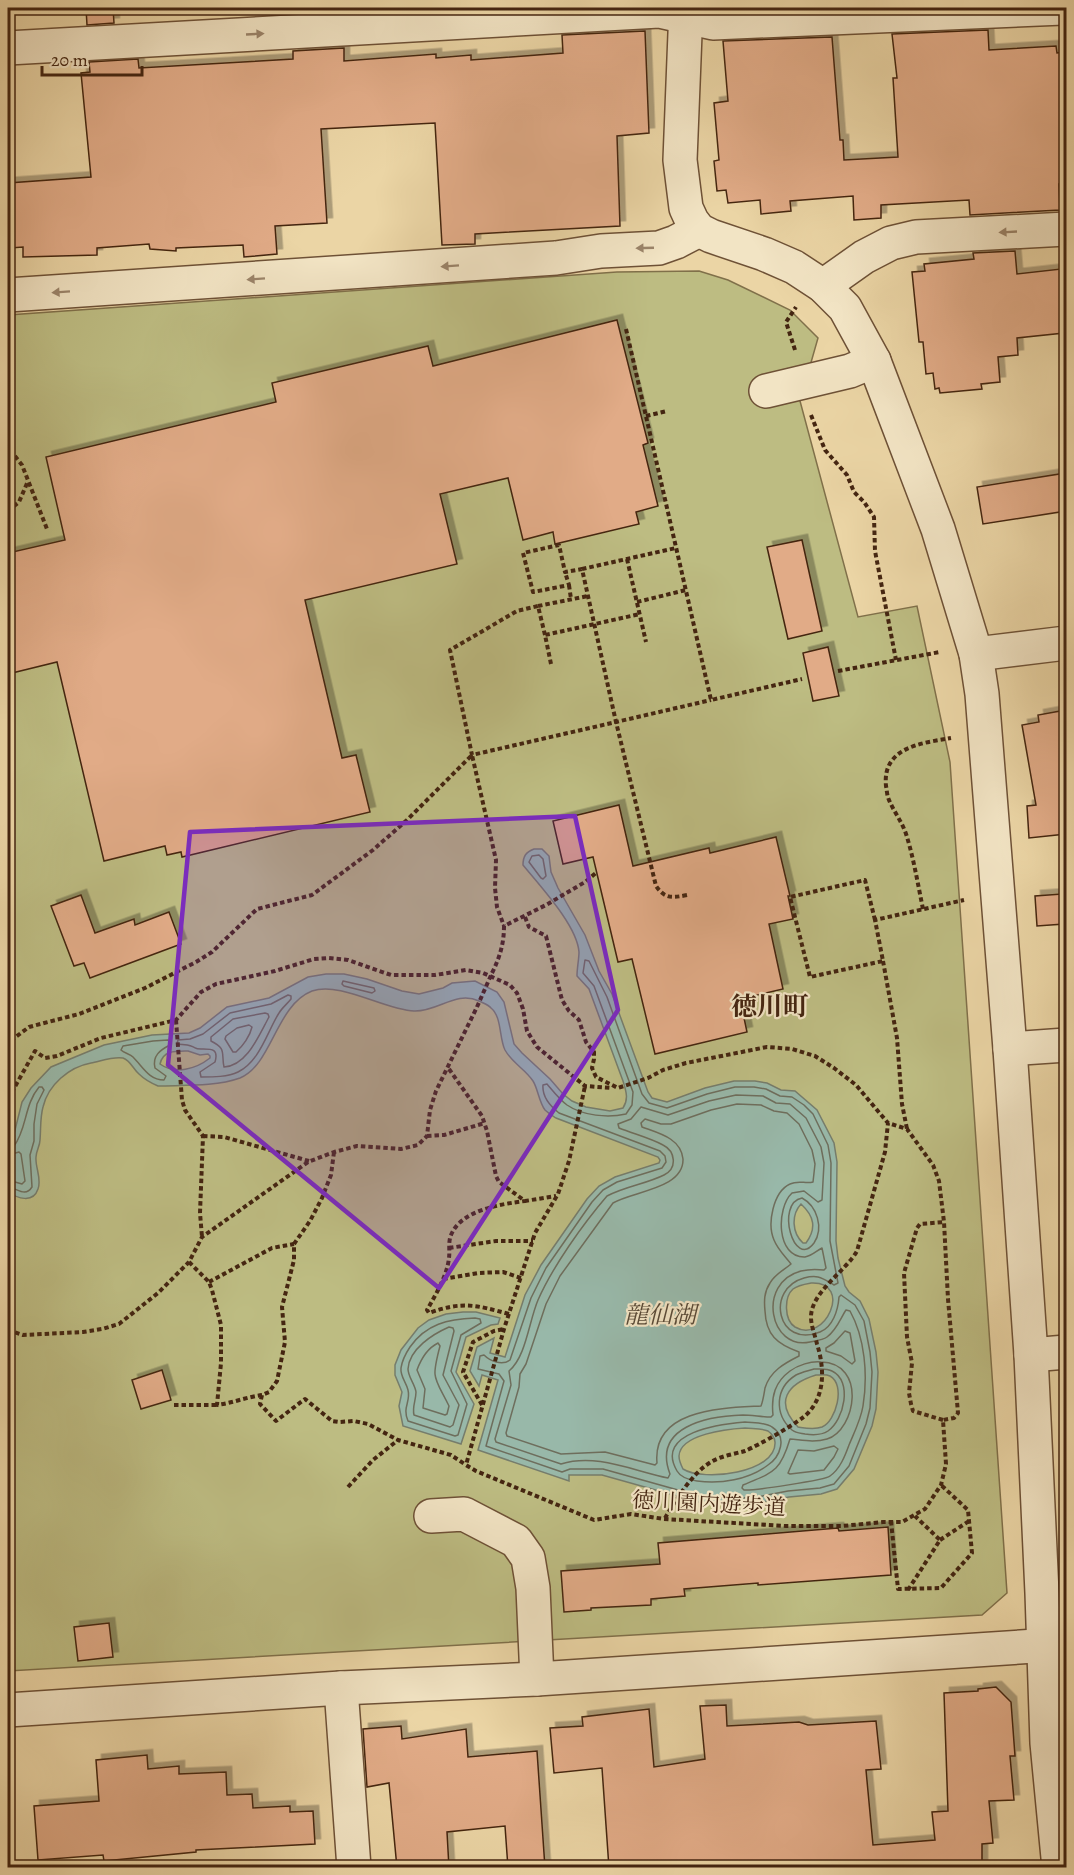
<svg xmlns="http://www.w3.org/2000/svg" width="1074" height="1875" font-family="Alegreya,'Noto Serif JP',serif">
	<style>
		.green { fill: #bdbc82; stroke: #80704a; stroke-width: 1.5 }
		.water { fill: #98b8a9; stroke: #767d6c; stroke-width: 1.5; fill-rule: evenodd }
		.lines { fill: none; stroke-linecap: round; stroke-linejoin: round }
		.shore { stroke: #6e6e5d; stroke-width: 1.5 }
		.building { fill: #e1ab87; stroke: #442511; stroke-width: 1.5; filter: url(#shadow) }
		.minor-casing { stroke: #6e5136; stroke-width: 36 }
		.path { stroke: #442511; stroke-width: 4; stroke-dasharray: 4.5 3; stroke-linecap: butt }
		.minor { stroke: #f2e4c4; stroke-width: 33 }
		.path-bridge { stroke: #442511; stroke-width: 4; stroke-dasharray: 4.5 3; stroke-linecap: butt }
		.oneway { fill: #9b846a }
		.marked { fill: #7b2cbf; fill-opacity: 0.2; stroke: #7b2cbf; stroke-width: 4.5; stroke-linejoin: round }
		.labels { text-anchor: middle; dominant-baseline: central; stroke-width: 4.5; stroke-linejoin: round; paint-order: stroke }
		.street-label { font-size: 22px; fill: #442511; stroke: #f2e4c4 }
		.water-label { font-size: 24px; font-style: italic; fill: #594a37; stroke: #f2e4c4 }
		.quarter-label { font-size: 26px; font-weight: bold; fill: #442511; stroke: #f2e4c4 }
	</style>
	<defs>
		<filter id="shadow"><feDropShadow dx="5.5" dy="-5.5" stdDeviation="0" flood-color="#0004"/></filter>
	</defs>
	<rect width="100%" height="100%" fill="#ebd5a5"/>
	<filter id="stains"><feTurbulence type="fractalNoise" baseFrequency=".00333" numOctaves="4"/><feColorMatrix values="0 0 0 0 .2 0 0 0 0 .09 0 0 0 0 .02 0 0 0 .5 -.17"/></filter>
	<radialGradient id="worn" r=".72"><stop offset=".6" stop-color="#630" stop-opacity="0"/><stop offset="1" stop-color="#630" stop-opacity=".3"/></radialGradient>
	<polygon class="green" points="699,271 728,280 790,310 818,338 800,401 858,617 917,606 950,762 1007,1593 982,1615 8,1671 8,315 617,272"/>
	<g class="water">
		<path d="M534 849H542L549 856 551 872 558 888 585 935 599 971 612 994 648 1092 652 1098 667 1102 705 1088 734 1081H755L767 1083 781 1090 795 1091 817 1110 834 1143 837 1162 836 1241 838 1258 845 1286 849 1292 860 1301 869 1319 876 1352 878 1372 876 1409 872 1426 854 1469 837 1489 821 1494 789 1497 752 1504 702 1503 602 1475H569V1481L478 1450 498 1380 482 1375 479 1386 470 1371 477 1347 494 1338 490 1353 505 1357 525 1295 541 1265 587 1199 599 1186 615 1177 659 1163 660 1160 658 1157 556 1118C553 1116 548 1113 545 1110 539 1102 538 1089 533 1081 525 1069 512 1063 505 1050 499 1038 502 1017 491 1008 489 1005 483 1003 479 1001 456 990 438 1012 414 1011 385 1010 340 981 312 991 276 1005 272 1065 240 1078 215 1087 184 1085 158 1086 151 1083 145 1080 139 1074 133 1069 131 1061 123 1058 114 1056 101 1061 91 1063 69 1067 48 1085 43 1107 40 1118 41 1128 40 1140 40 1146 36 1151 36 1157 35 1167 42 1179 38 1189 33 1204 17 1198 8 1192V1144L14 1134 22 1102 31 1088 51 1067 104 1045 152 1035 189 1033 200 1028 227 1007 269 998 308 977 326 974H344L367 979 402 991 419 994 443 988 452 983 475 981 497 992 504 1002 514 1044 522 1053 550 1079 563 1094 572 1101 586 1107 610 1111 623 1108C629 1099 626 1091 623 1081L589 989 577 976C577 968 579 959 579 952 577 925 539 885 523 865 523 856 526 852 534 849ZM188 1051 200 1055 208 1054 210 1056V1058C196 1069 175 1075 160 1064 163 1050 176 1051 188 1051ZM801 1204C814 1216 817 1228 806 1243H803C792 1233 791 1215 801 1204ZM811 1283C854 1281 825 1345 795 1327 784 1320 784 1297 793 1289 798 1285 805 1284 811 1283ZM816 1375C820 1375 826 1374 830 1376 846 1385 836 1421 822 1427 814 1430 805 1428 798 1427 774 1402 787 1384 816 1375ZM745 1428C752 1429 761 1428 768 1431 771 1433 775 1438 775 1442 777 1473 703 1482 683 1469 681 1465 679 1460 679 1456 680 1434 728 1429 745 1428Z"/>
		<polygon points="463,1312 476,1312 500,1318 498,1324 491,1325 466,1337 456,1372 474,1404 461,1444 403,1426 399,1406 402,1392 395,1375 395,1365 401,1350 418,1328 429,1320 446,1314"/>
	</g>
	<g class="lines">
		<g class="shore">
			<polygon points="539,855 543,859 546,876 543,879 541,878 529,862 532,856"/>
			<path d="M585 960 589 961 607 997 642 1094 649 1103 667 1108 707 1094 735 1087H754L766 1089 780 1096 792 1097 804 1105 813 1114 828 1145 831 1163 830 1241 838 1283 834 1285C829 1282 823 1278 818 1277 813 1276 808 1277 804 1278 765 1289 777 1349 820 1332 833 1327 838 1310 839 1297L841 1295 855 1305 864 1321 870 1352 872 1372 870 1408 866 1424 849 1466 834 1484 820 1488 788 1491 752 1498 703 1497 603 1469H570L562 1472 486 1446 504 1381 499 1374 478 1369 480 1356 484 1355C490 1361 502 1366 510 1360L531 1298 546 1268 592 1202 603 1190 617 1182 662 1168 666 1162 665 1156 660 1151 559 1113C550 1106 542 1096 543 1085L547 1084C553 1091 559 1099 567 1105 583 1116 608 1118 626 1114L632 1105 633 1092 594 986 583 973Z"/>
			<polygon points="343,981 374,988 375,991 372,993 344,986 342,984"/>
			<path d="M288 995 291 996V999C287 1004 282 1008 279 1013 267 1032 260 1061 238 1072 228 1077 213 1077 201 1077L200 1072 215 1062C219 1048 211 1049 201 1049 194 1049 197 1048 191 1046 186 1044 181 1045 177 1044L178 1040 190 1039 203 1034 230 1013 271 1004Z"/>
			<path d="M265 1013 268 1014 269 1017C259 1035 247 1066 224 1067 221 1053 227 1049 211 1041V1037L233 1019Z"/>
			<path d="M249 1025 252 1027C250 1036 243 1046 236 1052H233L225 1039 226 1036 237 1028Z"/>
			<path d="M153 1041 168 1040 171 1042 170 1045C160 1050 152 1056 155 1068L166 1076 164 1080C149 1080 143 1067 133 1057 130 1054 124 1053 121 1050L123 1046Z"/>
			<path d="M736 1095 763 1096 776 1103 790 1104 806 1118 821 1147 824 1163 822 1200 818 1202 804 1191 792 1193C776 1208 776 1258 805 1257 812 1256 816 1251 822 1248L826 1268 824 1270C816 1269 809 1269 801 1271 756 1283 770 1351 810 1342 815 1341 823 1340 827 1337 837 1330 840 1319 846 1310L850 1311C865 1338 868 1375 863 1406 861 1419 854 1433 849 1445 845 1456 840 1469 830 1476 826 1480 752 1491 744 1490L742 1488 743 1485C774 1472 780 1472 790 1439 802 1440 814 1443 827 1439 856 1430 867 1363 821 1362 811 1361 798 1365 790 1371 775 1382 771 1396 773 1415L771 1417C762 1417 752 1415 743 1415 707 1416 652 1427 670 1474L668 1478C633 1471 597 1453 561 1464L496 1442 495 1439 511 1385 509 1371C526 1357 529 1321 538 1300 553 1266 583 1224 607 1196 626 1186 646 1184 664 1175 678 1168 675 1151 663 1145 650 1138 634 1134 619 1128L618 1124 631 1119 641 1107 668 1115 709 1101Z"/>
			<path d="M737 1104 761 1105 774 1111 787 1113 799 1124 812 1150 815 1164 813 1182C806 1184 798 1180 790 1184 773 1192 767 1224 774 1240 778 1250 785 1256 791 1264 784 1270 775 1274 770 1283 764 1292 764 1301 765 1311 766 1335 777 1344 799 1352V1356C785 1363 770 1371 765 1388 764 1394 763 1401 761 1406 725 1408 652 1408 657 1463L655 1465 605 1452 561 1454 507 1436 506 1433 519 1387 520 1374 526 1364 546 1304 560 1276 613 1203C633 1191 684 1189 683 1159 681 1138 658 1133 642 1127L641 1123 645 1119 661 1124H671L711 1110Z"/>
			<path d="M8 1148 14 1146C27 1129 24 1105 39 1087H42L44 1090 37 1104 34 1124V1141L30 1155 32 1187C25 1198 17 1188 8 1187"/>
			<polyline points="8,1155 19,1152 21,1154 25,1181 22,1184 8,1180"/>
			<path d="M802 1198C817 1206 824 1228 814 1243 794 1270 775 1203 802 1198Z"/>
			<path d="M475 1318 480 1319 481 1323 461 1335 451 1371 467 1404 458 1435 455 1436 408 1421C402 1407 411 1402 408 1390 406 1382 400 1376 401 1368 402 1361 406 1353 410 1347 426 1324 448 1319 475 1318Z"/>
			<path d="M449 1327 453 1328 454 1331 443 1375 459 1405 453 1425 450 1427 414 1415C412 1407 416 1400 416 1392 415 1384 408 1377 408 1369 409 1349 433 1334 449 1327Z"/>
			<polygon points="845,1331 850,1333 855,1361 852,1364 841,1356 826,1351 826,1348 834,1343"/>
			<path d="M438 1343 440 1346C431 1380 434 1376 449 1406L447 1414 445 1415 423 1408 425 1389 417 1370C421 1359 428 1348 438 1343Z"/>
			<path d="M814 1369C820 1369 827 1368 832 1371 853 1381 844 1420 828 1431 822 1435 812 1435 805 1434 800 1433 796 1433 792 1430 774 1414 775 1388 796 1375 802 1372 808 1371 814 1369Z"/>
			<path d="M745 1422C753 1423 765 1422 772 1427 788 1437 780 1457 768 1465 748 1480 721 1484 697 1481 690 1480 681 1478 677 1471 654 1432 721 1424 745 1422Z"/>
			<polygon points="834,1446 838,1449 834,1457 824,1470 790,1474 788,1473 798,1450 814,1451"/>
		</g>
	</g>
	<g class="building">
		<polygon points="86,8 113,8 114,23 87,25"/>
		<polygon points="290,8 342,8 342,10 291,13"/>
		<polygon points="988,30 989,50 1056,46 1057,53 1066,52 1066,184 1059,184 1060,210 970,215 969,200 881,205 881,218 854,220 853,196 790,201 791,211 761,214 760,200 728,203 726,190 717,191 714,161 719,160 714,103 728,101 723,41 832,37 840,140 843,140 844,160 898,157 893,78 897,78 892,34"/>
		<polygon points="645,31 649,133 617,136 620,226 475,234 475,244 442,245 435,123 321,129 327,223 275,226 277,254 244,257 243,245 176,248 176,251 150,249 149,244 97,248 97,255 23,257 23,247 10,248 8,183 91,177 81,73 90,72 89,62 138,59 139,68 293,59 293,51 344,48 344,61 436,54 436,58 471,55 471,60 563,53 562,35"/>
		<polygon points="1015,251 1017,274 1061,269 1062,278 1066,277 1066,327 1064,327 1064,333 1017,338 1018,355 998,357 1000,382 981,384 982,389 940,393 939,388 935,389 933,373 926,374 923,342 919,342 912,272 925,271 924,264 974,259 973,253"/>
		<polygon points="617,320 648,443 643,445 658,506 636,512 639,524 555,544 553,532 523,540 508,478 440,494 457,564 305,600 342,758 356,755 370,812 182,857 181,852 167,855 165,846 104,861 57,662 8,674 8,553 65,540 46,457 276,402 272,383 428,346 433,366"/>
		<polygon points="1066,473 1066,511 983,524 977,487"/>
		<polygon points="802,540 822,631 788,639 767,547"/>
		<polygon points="828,647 839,696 813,701 803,653"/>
		<polygon points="1066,710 1066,834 1029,838 1027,806 1036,805 1022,725 1039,722 1038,715"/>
		<polygon points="619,805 633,866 709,848 710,853 776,837 790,896 788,896 793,919 769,924 783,989 740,999 747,1032 655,1054 632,959 618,962 593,857 563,864 553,821"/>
		<polygon points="1062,894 1064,924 1037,926 1035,896"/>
		<polygon points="81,895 95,933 134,919 135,925 169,912 181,944 90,978 84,963 74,966 51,906"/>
		<polygon points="162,1370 171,1400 141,1409 132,1380"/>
		<polygon points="888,1527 891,1575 758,1585 758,1583 684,1589 685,1596 651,1599 651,1605 591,1608 591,1610 564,1612 561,1571 660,1564 658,1543 838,1528 839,1531"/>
		<polygon points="109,1623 113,1657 78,1661 74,1627"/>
		<polygon points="996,1687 1011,1702 1015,1756 1010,1756 1014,1800 989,1801 993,1843 982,1844 982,1868 609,1868 602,1768 554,1773 550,1728 583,1726 582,1717 649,1709 654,1767 705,1759 700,1706 726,1705 727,1726 799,1722 808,1725 876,1721 881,1769 866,1770 873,1845 935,1840 932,1812 948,1811 944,1693 978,1691 978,1689"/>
		<polygon points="401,1726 402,1739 466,1729 468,1757 537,1751 545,1868 508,1868 505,1826 447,1832 449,1868 397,1868 389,1783 367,1787 363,1729"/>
		<polygon points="147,1755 148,1769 179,1766 179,1774 226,1772 227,1795 252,1794 253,1808 290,1806 290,1812 313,1811 315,1844 196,1850 196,1852 104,1861 103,1855 38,1860 34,1806 99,1801 96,1760"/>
	</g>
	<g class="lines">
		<g class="minor-casing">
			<g id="minor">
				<polyline points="686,8 680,160 686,208 692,221 699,230 711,236 764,254 794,267 823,286 845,308 874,361 938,529 976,654 982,694 1010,1049 1031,1355 1042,1593 1047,1743 1059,1868"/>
				<polyline points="8,48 659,11 713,23 1063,8"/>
				<polyline points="823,286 864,257 891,243 916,237 1066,229"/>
				<polyline points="8,295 556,258 601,251 659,248 676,242 699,230"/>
				<polyline points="766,391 850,371 874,361"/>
				<polyline points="976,654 1066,643"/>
				<polyline points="1010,1049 1066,1045"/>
				<polyline points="1031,1355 1066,1352"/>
				<polyline points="431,1516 464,1514 516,1541 528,1558 533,1588 537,1679"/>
				<polyline points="341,1688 354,1868"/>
				<polyline points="8,1710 341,1688 537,1679 1066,1644"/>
			</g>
		</g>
		<g class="path">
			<polyline points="626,329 711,700 802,679"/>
			<polyline points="795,350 786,322 796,307"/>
			<polyline points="811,415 825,450 847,475 854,492 864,502 874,517 875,551 896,660"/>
			<polyline points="646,416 667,411"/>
			<polyline points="8,454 14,455 22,465 47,529"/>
			<polyline points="8,511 19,502 28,481"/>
			<polyline points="627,559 646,642"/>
			<polyline points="582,569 676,548"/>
			<polyline points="569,585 571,599"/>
			<polyline points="637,602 686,590"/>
			<polyline points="538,606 588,596"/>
			<polyline points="545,635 538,606 517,611 450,650 472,755 616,722 582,569 565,572 559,545 523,553 533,592 569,585 565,572"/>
			<polyline points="551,664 545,635 640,614"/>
			<polyline points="838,671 940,652"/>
			<path d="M687 895C672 898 665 899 656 886L616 722 711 700"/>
			<path d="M923 909C918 885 914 860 907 837 903 823 894 812 889 800 887 796 887 791 886 786 882 747 922 743 951 738"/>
			<polyline points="525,917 529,927 546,936 562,1000 569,1011 579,1020 586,1042 594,1052 594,1059 592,1068 596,1077 618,1088 648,1078 663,1070 686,1063 767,1047 792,1049 815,1056 834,1068 856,1085 888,1123 907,1129 933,1165 939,1181 944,1222 948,1299 958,1413 954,1418 943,1420 946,1464 941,1485 925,1509 902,1522 883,1522 842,1526 786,1526 664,1519 631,1514 594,1520 476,1471 466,1465 504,1329 535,1233 558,1194 569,1161 585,1086"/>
			<polyline points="875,920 865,880 790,897 810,977 883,961 875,920 964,900"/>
			<polyline points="883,961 897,1038 902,1104 907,1129"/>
			<path d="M492 973C500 957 504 943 504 926L546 905 585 882 597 872"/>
			<polyline points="176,1020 182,1100 185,1110 203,1136 200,1213 202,1237"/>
			<polyline points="8,1048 13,1039 29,1027 79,1014 145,988 196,962 212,952 257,909 312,895 373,850 407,820 472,755 496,860 495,888 497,907 504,926"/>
			<polyline points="449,1069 482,1116 487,1131 496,1176 499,1182 525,1201 556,1196"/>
			<polyline points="8,1099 35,1051 45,1058 57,1056 101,1038 176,1020 201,992 216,984 275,971 314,959 328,958 348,960 391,975 435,975 466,970 483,973 510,985 517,993 523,1009 527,1031 537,1047 585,1086 612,1088"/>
			<polyline points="203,1136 224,1137 309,1161"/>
			<polyline points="427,1136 444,1135 485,1123"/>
			<polyline points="334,1152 331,1175 322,1198 310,1221 294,1244 294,1260 282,1307 285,1342 277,1381 269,1392 262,1395 260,1404 276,1421 305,1399 332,1421 339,1422 354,1421 368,1424 398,1440 451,1455 466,1465"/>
			<polyline points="449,1248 496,1241 533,1241"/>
			<path d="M189 1262 209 1282 212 1290 221 1325V1363L217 1405C232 1403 247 1397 262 1395"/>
			<polyline points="443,1279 478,1273 503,1272 521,1278"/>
			<polyline points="209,1282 272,1248 294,1244"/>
			<path d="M509 1314C476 1305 462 1301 429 1313L427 1310C436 1294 447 1276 449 1258 450 1251 448 1242 451 1235 461 1210 501 1204 525 1201"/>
			<polyline points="8,1330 23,1335 83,1332 102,1329 119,1324 158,1293 189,1262 202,1237 308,1162 334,1152 357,1146 401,1149 418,1145 427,1136 430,1110 436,1091 477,1007"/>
			<polyline points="174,1405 217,1405"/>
			<polyline points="482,1405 463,1372 473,1342 494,1331 504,1329"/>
			<polyline points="943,1420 913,1411 911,1404 909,1393 912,1363 907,1337 904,1273 917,1228 920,1224 944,1222"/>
			<polyline points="348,1487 373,1460 398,1440"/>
			<path d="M665 1518C676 1500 692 1473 711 1462 721 1456 734 1454 745 1451 757 1446 800 1422 808 1413 826 1394 824 1366 817 1344 815 1335 811 1326 811 1317 811 1292 846 1271 857 1251L885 1152 888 1123"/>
			<polyline points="891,1521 898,1589 941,1588 972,1553 968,1510 941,1485"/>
			<polyline points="940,1540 969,1521"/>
			<polyline points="908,1590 940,1540 915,1516"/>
		</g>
		<use href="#minor" class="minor"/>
		<polyline class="path-bridge" points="477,1007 492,973"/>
	</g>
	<defs><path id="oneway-solid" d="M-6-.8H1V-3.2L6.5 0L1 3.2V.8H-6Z" transform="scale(1.5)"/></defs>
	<g class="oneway">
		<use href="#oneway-solid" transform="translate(255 34) rotate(-3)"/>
		<use href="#oneway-solid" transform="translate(1008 232) rotate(177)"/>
		<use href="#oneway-solid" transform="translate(645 248) rotate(178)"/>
		<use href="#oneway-solid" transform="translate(450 266) rotate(176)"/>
		<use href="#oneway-solid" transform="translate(256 279) rotate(176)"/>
		<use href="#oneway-solid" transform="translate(61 292) rotate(176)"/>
	</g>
	<path class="marked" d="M575 816 618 1010 439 1288 168 1065 190 832Z"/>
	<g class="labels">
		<g class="street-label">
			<text transform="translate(709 1504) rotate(3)">徳川園内遊歩道</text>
		</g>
		<g class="water-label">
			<text x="660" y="1315">龍仙湖</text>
		</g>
		<g class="quarter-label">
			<text x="770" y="1006">徳川町</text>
		</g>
	</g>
	<rect width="1074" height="1875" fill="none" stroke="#ebd5a5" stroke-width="30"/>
	<rect x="9" y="9" width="1056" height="1857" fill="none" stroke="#442511" stroke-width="3"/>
	<rect x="15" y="15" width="1044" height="1845" fill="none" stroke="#442511" stroke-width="1.5"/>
	<path d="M42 66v9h100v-9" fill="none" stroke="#442511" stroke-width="3"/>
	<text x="51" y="66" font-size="18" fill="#442511" stroke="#f2e4c4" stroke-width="4.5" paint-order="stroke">20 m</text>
	<rect width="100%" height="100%" filter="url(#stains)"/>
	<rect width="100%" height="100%" fill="url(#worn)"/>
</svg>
